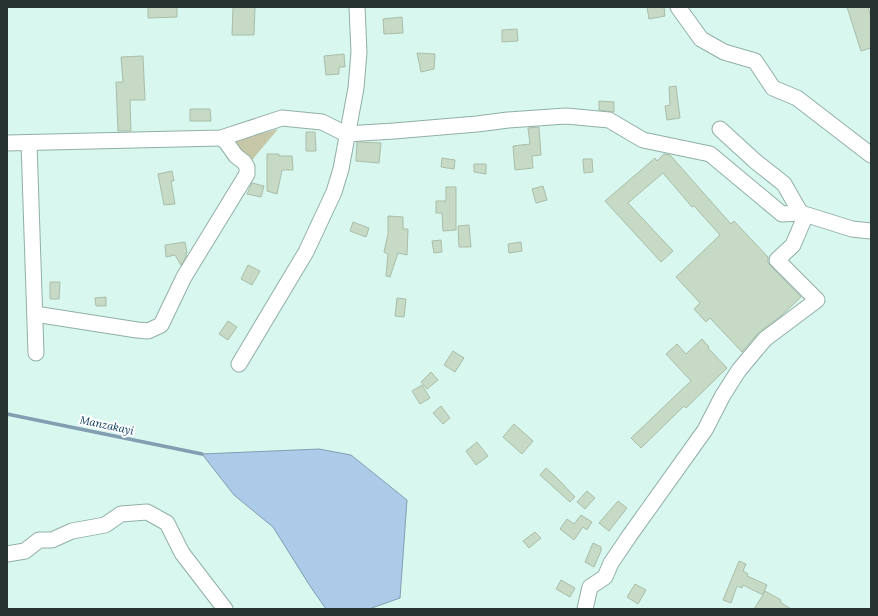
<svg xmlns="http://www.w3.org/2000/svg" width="878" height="616" font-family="Lora,serif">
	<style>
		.green { fill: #c5c7a6 }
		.water { fill: #abcbe8; stroke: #839db1 }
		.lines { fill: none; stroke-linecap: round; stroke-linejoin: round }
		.stream { stroke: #839db1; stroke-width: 3.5 }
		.building { fill: #c6dac6; stroke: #aabda9 }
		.minor-casing { stroke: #91afa7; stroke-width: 17 }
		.minor { stroke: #fff; stroke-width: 15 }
		.labels { text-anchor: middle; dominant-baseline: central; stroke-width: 4; stroke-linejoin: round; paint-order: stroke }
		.water-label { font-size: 11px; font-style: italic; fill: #00375c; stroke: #fff }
	</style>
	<rect width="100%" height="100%" fill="#d7f7ef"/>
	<polygon class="green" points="278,129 253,159 247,161 232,142"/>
	<polygon class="water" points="319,449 351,455 407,500 400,598 369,609 326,609 310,586 273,527 234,495 202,454"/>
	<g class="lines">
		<polyline class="stream" points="7,414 202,454"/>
	</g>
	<g class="building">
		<polygon points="148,7 177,7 177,17 148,18"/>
		<polygon points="233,7 255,7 254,35 232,35"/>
		<polygon points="647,7 664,7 665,16 649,19"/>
		<polygon points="847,7 868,7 871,17 871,48 861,51"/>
		<polygon points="402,17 403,33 384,34 383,19"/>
		<polygon points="517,29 518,41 502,42 502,30"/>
		<polygon points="417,53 435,54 434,69 421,72"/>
		<polygon points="344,54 345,67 339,67 339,74 326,75 324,56"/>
		<polygon points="143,56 145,100 130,100 131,131 118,131 116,82 123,82 121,57"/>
		<polygon points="676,86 680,118 667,120 665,106 670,105 669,87"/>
		<polygon points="599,101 614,102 614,112 599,110"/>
		<polygon points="190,109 210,109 211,121 190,121"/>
		<polygon points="539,127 541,155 532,156 533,168 515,170 513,146 530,144 528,128"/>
		<polygon points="306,132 315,132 316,151 306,151"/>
		<polygon points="357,142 381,143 379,163 356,161"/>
		<polygon points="267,154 279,154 279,156 292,156 293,170 282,170 277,194 267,191"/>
		<polygon points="664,154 670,155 731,224 734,221 768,257 768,263 771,266 801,297 781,316 759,332 742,352 710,318 706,322 694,309 700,303 676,277 720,235 694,206 692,207 663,173 628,203 673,251 661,262 605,201 655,158 657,161"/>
		<polygon points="442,158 455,160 454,169 441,167"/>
		<polygon points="583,159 592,159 593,172 584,173"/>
		<polygon points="474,164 486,164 486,174 474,172"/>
		<polygon points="172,171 174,181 171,181 175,204 164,205 158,174"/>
		<polygon points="252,183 264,186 261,197 247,194"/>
		<polygon points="543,186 547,200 536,203 532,189"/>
		<polygon points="446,187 456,187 456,230 443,231 442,213 436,213 436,201 446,201"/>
		<polygon points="388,216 403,217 403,229 408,229 407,255 398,253 390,277 386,276 388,254 384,252 388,234"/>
		<polygon points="353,222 369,228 366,237 350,231"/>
		<polygon points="469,225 471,247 459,247 458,226"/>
		<polygon points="441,240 442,252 434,253 432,241"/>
		<polygon points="185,242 187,253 186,253 186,257 181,265 175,255 166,257 165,245"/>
		<polygon points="521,242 522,251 509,253 508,244"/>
		<polygon points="248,265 260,271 252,285 241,279"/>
		<polygon points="50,282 60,282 59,299 50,299"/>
		<polygon points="106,297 106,306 96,306 95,298"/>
		<polygon points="397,298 406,299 404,317 395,316"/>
		<polygon points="228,321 237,327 228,340 219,334"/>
		<polygon points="702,339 709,347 708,348 727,368 686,408 684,406 641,448 631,438 691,381 666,354 677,344 686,354"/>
		<polygon points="453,351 464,358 455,372 444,365"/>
		<polygon points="431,372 438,380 427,389 421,382"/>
		<polygon points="422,385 430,398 420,404 412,391"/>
		<polygon points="441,406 450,418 443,424 433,413"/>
		<polygon points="514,424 533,441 522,454 503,437"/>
		<polygon points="477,442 488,456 476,465 466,451"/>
		<polygon points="546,468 558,479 575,497 570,502 540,475"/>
		<polygon points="587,491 595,498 585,509 577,502"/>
		<polygon points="618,501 627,508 609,531 599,523"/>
		<polygon points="581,515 592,522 587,530 583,527 574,540 560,529 567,519 574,524"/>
		<polygon points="535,532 541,538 529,548 523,541"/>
		<polygon points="593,543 601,547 601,551 594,567 585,562"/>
		<polygon points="739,561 746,564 743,571 748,574 747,576 767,585 763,594 765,591 781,600 780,602 791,609 754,609 763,595 743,585 742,588 737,586 731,603 723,600"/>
		<polygon points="561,580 575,588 570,597 556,589"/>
		<polygon points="635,584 646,590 638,604 627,597"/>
	</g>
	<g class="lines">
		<g class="minor-casing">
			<g id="minor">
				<polyline points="678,7 701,39 724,52 755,61 773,88 797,98 871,155"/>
				<polyline points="7,143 221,138 282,118 322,122 346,134 394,131 477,124 508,120 566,116 609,120 643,140 710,154 782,214 801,213 852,229 871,231"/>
				<polyline points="29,143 36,353"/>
				<polyline points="35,314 137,330 148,331 161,325 184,277 247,174 247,167 244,162 236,156 226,142 221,138"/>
				<polyline points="239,364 306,252 334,192 341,169 356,88 359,52 357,7"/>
				<polyline points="7,554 25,551 39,540 52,540 72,531 105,525 121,514 147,512 167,523 182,553 225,609"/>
				<polyline points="585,609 590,587 605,577 611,563 630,535 705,430 723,395 739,370 765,339 817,300 777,260 793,245 804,219 784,184 755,161 720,129"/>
			</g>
		</g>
		<use href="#minor" class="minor"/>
	</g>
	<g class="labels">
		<g class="water-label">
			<text transform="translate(107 425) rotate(12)">Manzakayi</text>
		</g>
	</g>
	<rect width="878" height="616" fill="none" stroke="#263330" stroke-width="16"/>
</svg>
